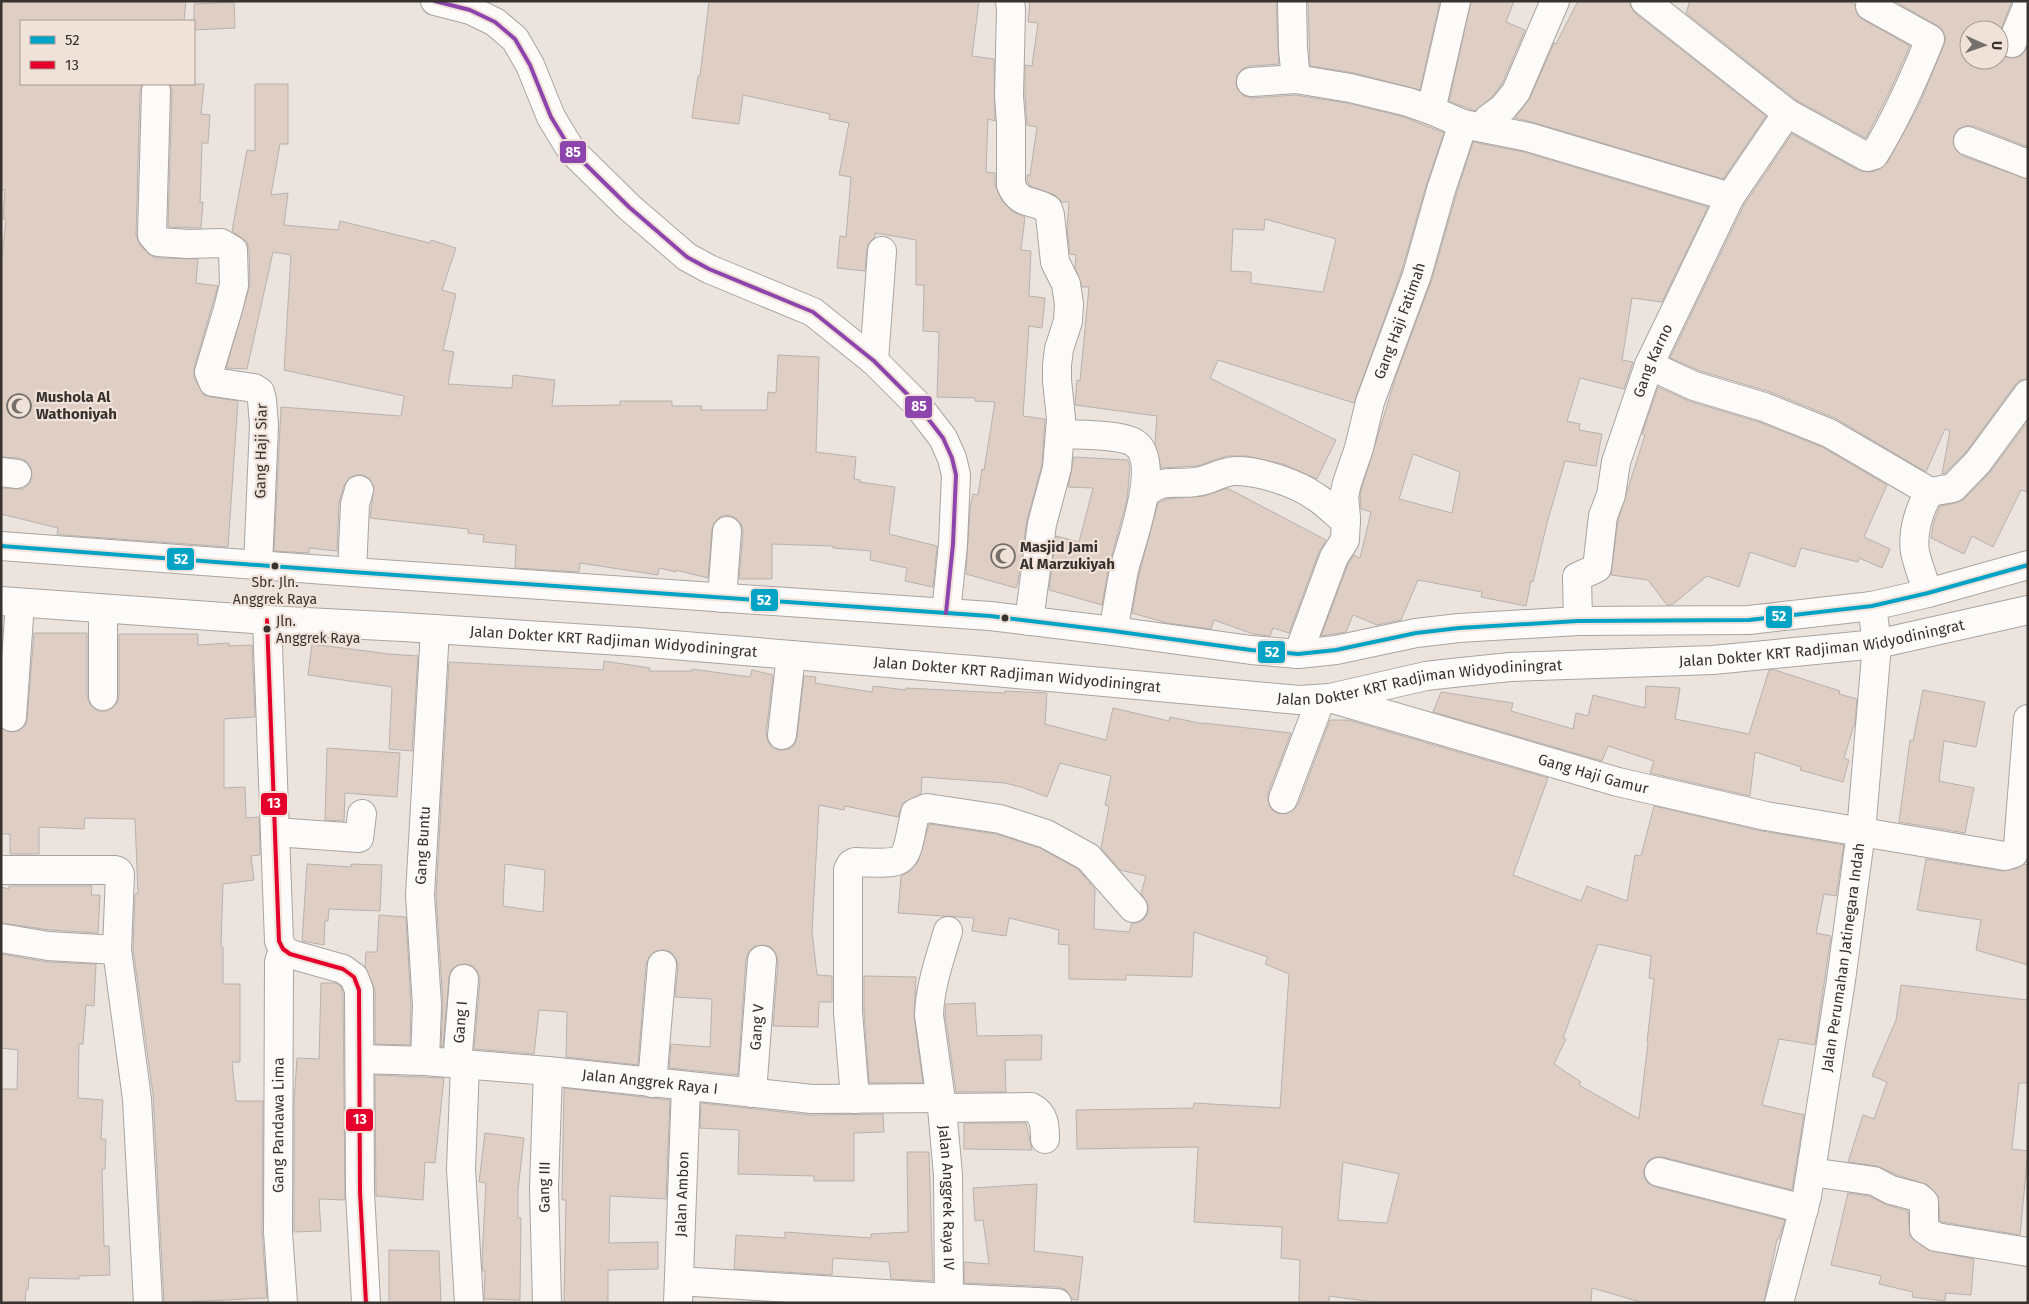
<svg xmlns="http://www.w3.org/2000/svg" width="2029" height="1304" font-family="'Fira Sans',sans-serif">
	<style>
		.building { fill: #dfcec3; stroke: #b7b2ae; fill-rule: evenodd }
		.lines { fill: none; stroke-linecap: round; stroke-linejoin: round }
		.street-casing { stroke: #aaa4a0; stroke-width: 30 }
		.primary-casing { stroke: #aaa4a0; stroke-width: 30 }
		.street { stroke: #fcfbfa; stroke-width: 28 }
		.primary { stroke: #fcfbfa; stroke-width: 28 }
		.bus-1-casing { stroke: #f0e2d9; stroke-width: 8 }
		.bus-2-casing { stroke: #f0e2d9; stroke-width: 8 }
		.bus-3-casing { stroke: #f0e2d9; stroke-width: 8 }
		.bus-1 { stroke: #03a3c6; stroke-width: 4 }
		.bus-2 { stroke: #e4002b; stroke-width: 4 }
		.bus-3 { stroke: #8e44ad; stroke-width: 4 }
		.bus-dot { fill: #37322e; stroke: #f0e2d9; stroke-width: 2 }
		.labels { text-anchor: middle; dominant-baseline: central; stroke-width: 4.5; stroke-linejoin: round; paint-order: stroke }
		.bus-label { font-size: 14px; fill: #37322e; stroke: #f0e2d9 }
		.street-label { font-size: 15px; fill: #37322e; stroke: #f0e2d9 }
		.poi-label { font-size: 15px; font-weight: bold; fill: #37322e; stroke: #f0e2d9; text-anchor: start }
		.line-badge { stroke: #f0e2d9; stroke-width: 2 }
		.badge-label { font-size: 14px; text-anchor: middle; font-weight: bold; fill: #fff }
	</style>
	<rect width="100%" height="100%" fill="#ebe3de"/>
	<g class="building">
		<polygon points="1,1 186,1 184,21 21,21 21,84 142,84 140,91 136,235 140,245 151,256 157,258 198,259 196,283 218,286 194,368 194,378 204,395 211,397 238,401 228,547 63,535 57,534 58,528 1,514 1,488 23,489 30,483 32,475 31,468 26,461 19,458 1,457 1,264 6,220 3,219 5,190 1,190"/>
		<polygon points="709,1 979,1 972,56 994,59 995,121 988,119 986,172 995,173 995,185 1002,201 1013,212 1025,217 1021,250 1031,251 1029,296 1045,298 1042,328 1029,326 1023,416 1045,419 1042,465 1027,520 1018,582 1016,588 966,574 970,508 973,494 978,495 982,469 984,470 995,402 975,401 975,398 937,397 939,332 923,331 924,285 916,285 916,240 875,233 875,237 869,243 867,249 865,271 837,268 840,236 846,237 851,177 839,175 849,123 829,119 830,114 743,95 739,124 692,118 698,76 700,76"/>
		<path d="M1030 1H1276L1279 64 1250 66 1242 69 1237 76 1236 84 1238 90 1244 96 1252 98 1295 95 1347 103 1404 117 1444 133 1426 186 1402 270 1354 403 1218 360 1210 378 1336 440 1317 479 1283 464 1246 456H1227L1197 466 1161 468 1155 444 1157 416 1075 405 1077 380 1080 381 1089 287H1082L1075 268 1076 255 1070 254 1067 228 1069 202H1062L1055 195 1030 186 1027 181V175H1030L1037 127 1027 125 1025 96V65L1032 66 1038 23 1028 22ZM1265 219 1336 239 1323 292 1251 283V272L1231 271 1233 229 1264 230Z"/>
		<polygon points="1308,1 1440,1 1420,90 1354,73 1310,66"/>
		<polygon points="1471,1 1514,1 1506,22 1525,30 1502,84 1492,97 1475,111 1449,101"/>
		<polygon points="1578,1 1630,1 1631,7 1635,13 1766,116 1723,179 1532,122 1515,118 1530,98 1554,43 1556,44"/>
		<polygon points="1690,1 1849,1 1855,5 1857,14 1862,19 1910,46 1890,91 1866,138 1796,100 1686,13"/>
		<polygon points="1894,1 2012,1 1999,34 1999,30 1969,30 1969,60 1999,60 1999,51 2006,57 2015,58 2022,55 2028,46 2028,147 1974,126 1966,126 1958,129 1954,135 1953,143 1956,150 1962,156 2028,179 2028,379 2021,380 2015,385 1966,452 1945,473 1942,474 1950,431 1945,429 1926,472 1835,418 1770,392 1700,371 1670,358 1744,205 1792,134 1860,171 1871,172 1878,170 1887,163 1919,105 1944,45 1946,38 1943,31 1938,26"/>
		<polygon points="234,2 235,28 194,30 194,4"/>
		<polygon points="170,84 204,84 201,114 210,115 208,143 202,143 200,203 203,202 201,228 168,227 172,91"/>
		<polygon points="255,84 288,84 288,144 280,144 271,195 288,193 284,225 338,230 340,221 430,243 431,240 456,248 442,290 456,294 443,350 454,352 448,384 512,388 513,375 555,380 552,406 620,405 620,401 672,401 672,406 702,406 701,410 767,410 768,392 776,393 778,355 819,357 816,452 856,457 854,479 860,480 860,482 895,487 889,534 937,546 933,587 905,581 907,568 870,560 871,551 833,548 833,546 772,544 772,579 739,579 743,532 741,524 736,518 728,515 720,517 714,523 712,529 708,578 676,570 676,572 659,568 658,575 580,563 579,572 515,568 516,545 483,542 484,535 468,533 468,529 370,518 374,487 370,479 363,475 356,475 349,478 344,486 339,503 337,551 309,548 309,553 274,551 281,407 401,416 404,396 284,370 291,255 273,252 247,369 226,368 250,285 249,250 247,242 232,231 247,150 255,151"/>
		<path d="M1473 142 1524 152 1708 207 1662 302 1632 298 1622 360 1633 362 1624 389 1580 378 1567 421 1580 424 1579 430 1602 434 1596 466 1565 461 1547 523 1533 582 1531 581 1526 606 1481 597 1482 592 1418 580 1401 620 1377 625 1353 615 1346 632 1321 636 1348 564 1354 555 1360 558 1371 512 1361 509 1360 494 1397 373 1432 279 1456 195ZM1413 454 1460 472 1452 513 1399 499Z"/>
		<polygon points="1658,387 1689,401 1759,422 1822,447 1887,485 1864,537 1890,549 1882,568 1859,558 1858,562 1801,548 1795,567 1750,552 1739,587 1707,576 1672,605 1667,605 1648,580 1611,575 1618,520 1645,435 1642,434"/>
		<polygon points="2028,421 2028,492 2021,490 1993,547 1972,536 1964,554 1931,538 1934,521 1940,506 1956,503 1964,499 1991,471"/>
		<polygon points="1074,457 1128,460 1130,467 1127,500 1109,566 1102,605 1049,590 1056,536 1079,542 1093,488 1068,487"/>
		<polygon points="1227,488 1326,540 1319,552 1289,633 1273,628 1270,636 1253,634 1214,620 1211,629 1167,623 1132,613 1139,574 1158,503 1167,499 1204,496"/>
		<polygon points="34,633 87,633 87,696 90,704 96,710 103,712 111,709 117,703 119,696 119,634 198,634 198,645 229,643 229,646 252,645 255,717 224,719 224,788 245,787 246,818 259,817 260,855 251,856 254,880 223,884 221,947 223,947 223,984 240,984 240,1062 232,1062 236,1101 263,1101 262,1232 267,1298 164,1303 153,1094 133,949 135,894 138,893 135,819 85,818 84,829 39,827 39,854 10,854 10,834 1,834 1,728 10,732 18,731 25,726 27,719"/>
		<polygon points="312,644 389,654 418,656 412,751 389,749 392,687 308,675"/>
		<path d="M604 661 650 668 649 671H692V669L750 677 752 670 773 675 766 734 768 742 773 748 780 750 789 749 795 744 797 737 804 676 816 677 815 683 872 692 873 686 906 690V688L1005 693V691L1047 693 1045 724 1106 740 1113 708 1169 721 1170 717 1204 724V723L1291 733 1268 793V801L1271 809 1277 813 1285 814 1292 811 1298 805 1330 720H1348L1548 778 1513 875 1581 901 1587 886 1627 901 1635 855 1641 856 1654 806 1762 831 1844 845 1836 896 1824 894 1816 933 1831 936 1815 1045 1779 1039 1762 1105 1804 1115 1792 1190 1663 1157H1655L1648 1161 1644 1169V1177L1648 1183 1655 1187 1785 1220 1779 1239H1777L1764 1303H1644L1592 1288 1591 1303H1381L1329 1296V1303H1299L1300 1260 1281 1258 1282 1227 1194 1222 1198 1147 1077 1149 1076 1110 1193 1108 1194 1103 1280 1108 1289 974 1265 964 1268 957 1194 932 1192 977 1126 975V980L1069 979V945L1058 944 1059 930 1009 918 1006 936 972 931 974 918 898 913 901 876 909 872 918 861 929 824 996 834 1040 848 1078 869 1095 889 1094 929 1129 932 1132 923H1137L1144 919 1148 913V905L1141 893 1146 876 1120 870 1101 848 1109 806 1105 805 1111 776 1060 763 1047 797 1021 787 1005 783 922 777 921 794 903 803 898 817 845 806 844 810 819 805 812 931 817 975 832 976V1002H819L818 1027 773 1026 778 961 776 954 771 947 764 945 755 946 749 951 746 959 738 1075 669 1068 671 1044 710 1047 712 999 675 997 678 966 676 959 671 952 664 950 655 951 649 957 646 964 638 1065 566 1057 567 1012 539 1010 534 1054 474 1049 480 980 478 972 473 966 466 964 457 965 451 970 449 977 443 1047H441L443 1004 436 895 449 662 603 670ZM505 864 545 870 543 912 503 906ZM1598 944 1651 956 1649 978 1654 979 1647 1042 1648 1043 1639 1119 1579 1085 1581 1082 1554 1064 1566 1039 1563 1038ZM1343 1162 1399 1174 1387 1223 1338 1220Z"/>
		<polygon points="1769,670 1775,670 1840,691 1839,694 1857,699 1855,722 1844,758 1849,760 1843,782 1800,770 1801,767 1755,752 1750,796 1650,773 1654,761 1608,746 1602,761 1433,712 1441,692 1513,703 1511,711 1573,729 1576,713 1588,716 1593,695 1645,708 1646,686 1680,688 1675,719 1749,734"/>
		<polygon points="1923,690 1985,702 1976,747 1944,741 1939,781 1974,788 1965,833 1899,822 1910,740 1913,741"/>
		<polygon points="327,748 400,753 397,797 345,793 344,821 325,820"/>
		<polygon points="1926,859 2002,871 2019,868 2023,864 2028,865 2028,965 1976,950 1981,920 1917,910"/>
		<polygon points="307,864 351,867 351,864 382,865 380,911 329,909 328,921 325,921 324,945 302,941"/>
		<polygon points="9,886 92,886 91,895 100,895 98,933 50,930 1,923 1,887 9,889"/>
		<polygon points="379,915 406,917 411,1005 410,1045 375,1044 375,990 365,967 366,952 377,952"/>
		<polygon points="1,954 47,962 96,964 94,1006 86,1005 83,1044 79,1044 78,1098 103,1100 101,1139 106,1139 105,1169 102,1169 104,1246 109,1246 110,1275 79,1276 79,1279 29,1278 28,1290 26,1290 25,1303 1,1303 1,1089 17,1089 18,1050 1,1048"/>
		<polygon points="864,976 916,977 914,1017 923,1083 869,1083 864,1011"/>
		<polygon points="321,983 336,983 341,987 343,993 345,1200 319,1199 321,1231 294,1232 294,1102 297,1058 319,1059"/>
		<polygon points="1901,985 2028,1000 2028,1083 2019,1083 2012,1149 2028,1151 2020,1235 1942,1222 1940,1221 1938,1196 1928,1185 1897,1175 1877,1166 1848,1162 1863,1115 1874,1119 1887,1082 1872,1076 1896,1020"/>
		<polygon points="975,1003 977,1036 1042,1035 1041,1060 1005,1060 1006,1092 956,1092 945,1014 946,1004"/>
		<polygon points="375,1075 444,1078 435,1163 425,1162 423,1200 376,1196"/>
		<polygon points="564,1088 670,1100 666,1199 610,1196 609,1243 658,1242 658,1269 608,1270 608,1303 564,1303 566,1200 562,1200"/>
		<polygon points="701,1103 810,1115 883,1114 884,1132 854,1133 854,1181 814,1181 814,1176 738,1174 739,1130 700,1128"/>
		<polygon points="964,1123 1026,1123 1032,1150 964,1149"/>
		<polygon points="485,1133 524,1138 518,1189 518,1218 521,1218 520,1300 484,1299 485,1271 483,1271 482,1260 486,1183 479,1182"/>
		<polygon points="907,1152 929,1152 933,1281 891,1279 889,1262 833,1258 832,1275 734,1269 736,1235 785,1238 785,1232 871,1238 871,1234 908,1232"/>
		<polygon points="1037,1184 1034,1251 1083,1257 1078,1300 1072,1299 1066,1290 1058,1287 964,1283 964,1262 989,1264 983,1220 975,1221 973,1188"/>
		<polygon points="1848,1193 1869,1196 1887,1205 1908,1211 1910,1236 1928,1250 1974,1259 1971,1295 1946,1293 1945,1301 1912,1297 1913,1292 1879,1284 1881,1276 1831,1265"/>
		<polygon points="389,1250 439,1251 441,1303 389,1303"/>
	</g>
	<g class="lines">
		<g class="street-casing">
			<g id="street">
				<polyline points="435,1 470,10 495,22 515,39 530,65 551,117 571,150 629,207 687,257 709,269 813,312 874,361 916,403 943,438 952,458 956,475 953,544 946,613"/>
				<path d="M1010 1 1011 10 1009 96 1011 123V185C1020 206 1031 199 1048 209L1050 215 1055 262 1066 284 1069 304 1068 321 1059 349 1057 365V380L1061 419 1057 468 1042 524 1029 621"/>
				<polyline points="1292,1 1293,49 1296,79"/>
				<polyline points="1456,1 1431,110 1463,124 1528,137 1730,197"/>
				<path d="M1645 1 1787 113 1867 157 1874 155C1897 118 1914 79 1930 39L1870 6 1872 1"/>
				<polyline points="2012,43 2028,4"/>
				<polyline points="1251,82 1296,79 1350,88 1408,102 1431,110"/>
				<polyline points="156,91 152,235 158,242 188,244 221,243 233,250 234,285 228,309 209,372 213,382 254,388 260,392 262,400 264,425 258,566"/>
				<polyline points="1484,128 1488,119 1503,108 1516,92 1555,1"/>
				<polyline points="1968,141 2028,164"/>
				<polyline points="874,361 882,251"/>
				<polyline points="1649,365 1694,386 1764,407 1829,433 1930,492"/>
				<path d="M1061 434C1078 435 1119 434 1133 442 1164 459 1130 544 1124 570 1120 590 1117 611 1113 631"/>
				<polyline points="1,472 17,474"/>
				<path d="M1144 494C1166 477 1172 485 1195 482 1210 481 1221 471 1236 471 1260 471 1296 483 1316 497 1327 504 1336 514 1346 522"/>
				<polyline points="352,572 355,504 359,490"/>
				<path d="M1928 593C1924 580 1918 566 1915 552 1912 533 1919 508 1930 492L1953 488 1978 462 2028 394"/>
				<polyline points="722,598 727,531"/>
				<polyline points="103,609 103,696"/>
				<polyline points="267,620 279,941 283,949 290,954 343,969 354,977 359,990 360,1192 366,1303"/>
				<path id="s1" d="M1578 621 1577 577 1597 568 1603 516 1611 495 1616 462 1649 365 1730 197 1787 113"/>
				<path id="s2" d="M1298 654 1334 557 1345 540 1346 517 1344 496 1347 483 1359 448 1370 402 1417 275 1441 190 1463 124"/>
				<path id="s3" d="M1330 698 1618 782 1766 816 2005 856 2014 853 2018 846 2028 719"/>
				<polyline points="12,717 20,603"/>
				<polyline points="782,735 791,655"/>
				<polyline points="1283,799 1321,699"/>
				<polyline points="275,832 359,838 362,814"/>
				<polyline points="1,870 115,870 118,871 120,874 117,950 137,1099 148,1303"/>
				<path id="s4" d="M948 931C940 958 930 986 929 1015L942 1108 948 1175 949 1298"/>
				<polyline points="1,938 48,946 117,950"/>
				<path id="s5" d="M360 1059 425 1061 548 1071 812 1099 940 1098"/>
				<path id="s6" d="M425 1061 427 1005 420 895 435 629"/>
				<path id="s7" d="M457 1064 464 979"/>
				<polyline points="465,1065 461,1169 469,1303"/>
				<polyline points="652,1083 662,965"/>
				<path id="s8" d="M752 1093 762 960"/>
				<path d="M855 1099 848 1012V870L851 864 855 862C910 864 904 866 915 813L927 808 1000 819 1046 834 1088 857 1133 908"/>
				<path d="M942 1108 1031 1107C1045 1114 1045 1126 1045 1139"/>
				<polyline points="1659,1172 1804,1209"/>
				<polyline points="1811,1172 1874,1181 1891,1190 1918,1197 1924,1202 1924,1229 1936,1237 2028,1252"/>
				<polyline points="679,1281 949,1298 1057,1303"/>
				<path id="s9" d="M283 1303 278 1232 279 962 283 949"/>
				<path id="s10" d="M547 1303 544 1188 548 1071"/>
				<path id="s11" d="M678 1303 686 1087"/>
				<path id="s12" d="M1779 1303 1807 1196 1841 980 1861 832 1877 644 1872 606"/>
			</g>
		</g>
		<g class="primary-casing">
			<g id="primary">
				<polyline points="1,546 352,572 990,616 1113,631 1251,650 1298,654 1336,650 1416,633 1459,628 1578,621 1749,620 1872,606 1928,593 2028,565"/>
				<path id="s13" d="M1 601 267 620 403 627 637 642 984 671 1299 700 1330 698 1426 676 1452 673 1510 667 1713 660 1877 644 2028 610"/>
			</g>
		</g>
		<use href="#street" class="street"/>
		<use href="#primary" class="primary"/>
		<g class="bus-1-casing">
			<polyline id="bus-1" points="1,546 352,572 990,616 1113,631 1251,650 1298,654 1336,650 1416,633 1459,628 1578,621 1749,620 1872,606 1928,593 2028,565"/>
		</g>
		<g class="bus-2-casing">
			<polyline id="bus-2" points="267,620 279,941 283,949 290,954 343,969 354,977 359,990 360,1192 366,1303"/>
		</g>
		<g class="bus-3-casing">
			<polyline id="bus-3" points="435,1 470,10 495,22 515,39 530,65 551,117 571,150 629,207 687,257 709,269 813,312 874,361 916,403 943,438 952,458 956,475 953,544 946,613"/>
		</g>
		<use href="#bus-1" class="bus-1"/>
		<use href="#bus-2" class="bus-2"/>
		<use href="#bus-3" class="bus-3"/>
	</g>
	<defs>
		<g id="mosque-ring" transform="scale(1.25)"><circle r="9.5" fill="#f0e2d9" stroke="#76706c" stroke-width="1.5"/><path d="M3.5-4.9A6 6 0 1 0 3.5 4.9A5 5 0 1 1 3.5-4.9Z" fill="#76706c"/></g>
	</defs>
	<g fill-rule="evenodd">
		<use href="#mosque-ring" x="19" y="406"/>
		<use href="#mosque-ring" x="1003" y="556"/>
	</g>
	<g class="bus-dot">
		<circle cx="275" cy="566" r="4.5"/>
		<circle cx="1005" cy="618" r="4.5"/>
		<circle cx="267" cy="629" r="4.5"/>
	</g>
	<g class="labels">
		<g class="bus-label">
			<text x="275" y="582">Sbr. Jln.<tspan x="275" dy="17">Anggrek Raya</tspan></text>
			<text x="276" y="621" text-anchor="start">Jln.<tspan x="276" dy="17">Anggrek Raya</tspan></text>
		</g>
		<g class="street-label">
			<text stroke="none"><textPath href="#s2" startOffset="352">Gang Haji Fatimah</textPath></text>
			<text stroke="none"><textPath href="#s1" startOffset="282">Gang Karno</textPath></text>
			<text transform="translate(261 451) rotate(-89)">Gang Haji Siar</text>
			<text stroke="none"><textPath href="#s13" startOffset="1829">Jalan Dokter KRT Radjiman Widyodiningrat</textPath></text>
			<text stroke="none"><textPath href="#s13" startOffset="614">Jalan Dokter KRT Radjiman Widyodiningrat</textPath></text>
			<text stroke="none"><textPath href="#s13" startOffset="1019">Jalan Dokter KRT Radjiman Widyodiningrat</textPath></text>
			<text stroke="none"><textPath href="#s13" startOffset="1424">Jalan Dokter KRT Radjiman Widyodiningrat</textPath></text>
			<text stroke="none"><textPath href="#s3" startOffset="274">Gang Haji Gamur</textPath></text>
			<text stroke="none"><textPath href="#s6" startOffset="216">Gang Buntu</textPath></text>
			<text stroke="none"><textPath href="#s12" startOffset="352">Jalan Perumahan Jatinegara Indah</textPath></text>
			<text stroke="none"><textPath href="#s7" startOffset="42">Gang I</textPath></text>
			<text stroke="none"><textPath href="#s8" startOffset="66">Gang V</textPath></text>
			<text stroke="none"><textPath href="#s5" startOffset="291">Jalan Anggrek Raya I</textPath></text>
			<text stroke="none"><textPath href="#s9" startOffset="178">Gang Pandawa Lima</textPath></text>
			<text stroke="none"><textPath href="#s10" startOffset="116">Gang III</textPath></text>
			<text stroke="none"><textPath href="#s11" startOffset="109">Jalan Ambon</textPath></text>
			<text stroke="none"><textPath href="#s4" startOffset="270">Jalan Anggrek Raya IV</textPath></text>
		</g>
		<g class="poi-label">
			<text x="36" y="397">Mushola Al<tspan x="36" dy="17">Wathoniyah</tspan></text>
			<text x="1020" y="547">Masjid Jami<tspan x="1020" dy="17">Al Marzukiyah</tspan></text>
		</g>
	</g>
	<g class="line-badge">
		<rect x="559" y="140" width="28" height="24" rx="5" fill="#8e44ad"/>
		<rect x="904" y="395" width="29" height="24" rx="5" fill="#8e44ad"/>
		<rect x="166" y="547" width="29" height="24" rx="5" fill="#03a3c6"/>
		<rect x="750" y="588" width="29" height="24" rx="5" fill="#03a3c6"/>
		<rect x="1765" y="605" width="28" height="24" rx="5" fill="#03a3c6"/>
		<rect x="1257" y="640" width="29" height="24" rx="5" fill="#03a3c6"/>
		<rect x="260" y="792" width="28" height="24" rx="5" fill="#e4002b"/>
		<rect x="345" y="1108" width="29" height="24" rx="5" fill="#e4002b"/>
	</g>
	<g class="badge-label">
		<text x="573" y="157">85</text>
		<text x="919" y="411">85</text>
		<text x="181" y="564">52</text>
		<text x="764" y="605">52</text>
		<text x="1779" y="621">52</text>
		<text x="1272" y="657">52</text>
		<text x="274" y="808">13</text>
		<text x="360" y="1124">13</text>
	</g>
	<rect width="2029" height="1304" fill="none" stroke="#37322e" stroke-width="5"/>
	<rect x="20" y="20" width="175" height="65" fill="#f0e2d9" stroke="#a69c95"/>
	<rect x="30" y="36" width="25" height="8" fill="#03a3c6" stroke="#a69c95"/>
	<text x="65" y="45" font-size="15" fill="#37322e">52</text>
	<rect x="30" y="61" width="25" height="8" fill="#e4002b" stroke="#a69c95"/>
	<text x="65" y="70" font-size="15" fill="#37322e">13</text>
	<g transform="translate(1984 45) rotate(92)"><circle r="24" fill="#f0e2d9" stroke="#a69c95"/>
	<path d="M0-4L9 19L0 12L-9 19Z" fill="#76706c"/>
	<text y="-8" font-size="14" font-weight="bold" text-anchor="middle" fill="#37322e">U</text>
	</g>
</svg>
